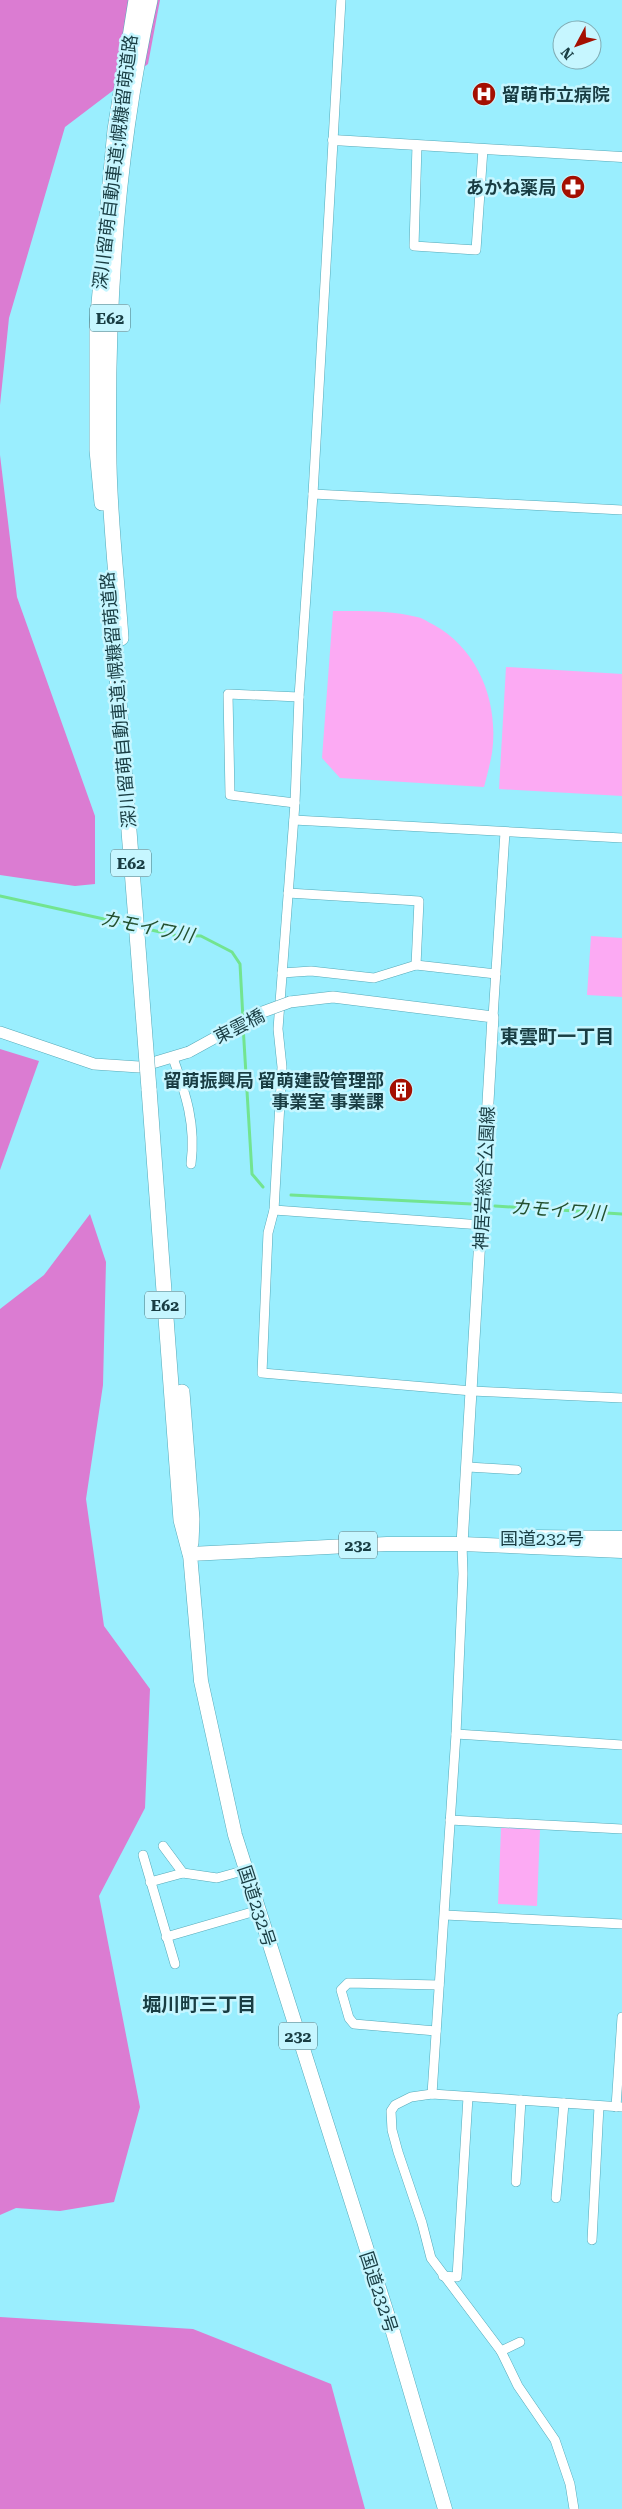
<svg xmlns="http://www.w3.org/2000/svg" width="622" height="2509" font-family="'Roboto Serif','Noto Sans JP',serif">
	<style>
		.green { fill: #fcaaf3 }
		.forest { fill: #db7cd2 }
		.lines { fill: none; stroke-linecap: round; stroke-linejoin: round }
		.stream { stroke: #72e490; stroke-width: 3 }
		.minor-casing { stroke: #55a9b8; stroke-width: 10 }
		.tertiary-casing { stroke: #55a9b8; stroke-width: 11 }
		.secondary-casing { stroke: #55a9b8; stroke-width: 12 }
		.trunk-casing { stroke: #55a9b8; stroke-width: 15 }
		.motorway-casing { stroke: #55a9b8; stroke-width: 16 }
		.minor { stroke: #fff; stroke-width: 9 }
		.tertiary { stroke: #fff; stroke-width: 10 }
		.secondary { stroke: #fff; stroke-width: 11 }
		.trunk { stroke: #fff; stroke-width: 14 }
		.motorway { stroke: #fff; stroke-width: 15 }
		.secondary-bridge-casing { stroke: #55a9b8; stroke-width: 12; stroke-linecap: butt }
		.motorway-bridge-casing { stroke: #55a9b8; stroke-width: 16; stroke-linecap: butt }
		.secondary-bridge { stroke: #fff; stroke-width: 11 }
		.motorway-bridge { stroke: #fff; stroke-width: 15 }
		.labels { text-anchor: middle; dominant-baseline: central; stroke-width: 5; stroke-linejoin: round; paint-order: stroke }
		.shield { fill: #c6f6ff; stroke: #4d747b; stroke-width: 1 }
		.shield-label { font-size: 16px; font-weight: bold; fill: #193d43 }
		.poi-label { font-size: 18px; font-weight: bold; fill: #193d43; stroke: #c6f6ff; text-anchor: end }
		.street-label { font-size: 18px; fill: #193d43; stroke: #c6f6ff }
		.water-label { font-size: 19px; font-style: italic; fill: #23502f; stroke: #c6f6ff }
		.neighbourhood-label { font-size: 19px; font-weight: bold; fill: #193d43; stroke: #c6f6ff }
	</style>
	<rect width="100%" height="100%" fill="#9aeefe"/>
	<g class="green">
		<path d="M333 611C361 611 389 610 417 617 423 618 428 622 434 625 479 650 499 703 492 753 490 764 487 776 484 787L340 778 322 758Z"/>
		<polygon points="506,667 622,674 622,796 499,789"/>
		<polygon points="591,936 622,938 622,997 587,995"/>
		<polygon points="501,1828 540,1829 537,1906 498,1904"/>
	</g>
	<g class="forest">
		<polygon points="0,0 160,0 148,64 65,127 9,318 0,405"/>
		<polygon points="0,455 17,597 95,816 95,884 75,886 0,875"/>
		<polygon points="0,1049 39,1061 0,1170"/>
		<polygon points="90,1214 106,1262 103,1385 86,1499 104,1626 150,1689 145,1808 99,1896 140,2107 114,2202 60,2211 16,2208 0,2215 0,1309 44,1275"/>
		<polygon points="0,2317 193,2329 331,2384 365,2509 0,2509"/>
	</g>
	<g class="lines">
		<g class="stream">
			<polyline points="0,896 131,925"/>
			<polyline points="142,928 174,935 201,936 232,952 240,964 243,1019"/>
			<polyline points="243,1025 252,1174 263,1187"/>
			<polyline points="291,1195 472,1204"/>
			<polyline points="495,1206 622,1214"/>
		</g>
		<g class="minor-casing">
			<g id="minor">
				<polyline points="341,0 313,494 299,697 295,803 278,1029 282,1067 274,1210 268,1233 262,1373 472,1391 622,1398"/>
				<polyline points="417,145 414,246 476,250 483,149"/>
				<polyline points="313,494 622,510"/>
				<polyline points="295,803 230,795 228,694 299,697"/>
				<polyline points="294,820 622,838"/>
				<polyline points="288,893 419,901 416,965"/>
				<polyline points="282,973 311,971 374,978 416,965 496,974"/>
				<polyline points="493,1017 505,832"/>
				<path d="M173 1058C186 1095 196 1124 191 1164"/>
				<polyline points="274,1210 482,1225"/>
				<polyline points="468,1467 517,1470"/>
				<polyline points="456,1734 622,1745"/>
				<polyline points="450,1820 622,1829"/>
				<polyline points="163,1846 183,1873"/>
				<polyline points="143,1855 175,1964"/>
				<polyline points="150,1882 183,1873 217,1878 246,1870"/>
				<polyline points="445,1915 622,1924"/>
				<polyline points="166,1937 259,1910"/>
				<polyline points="436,2031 354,2024 349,2018 341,1990 348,1983 439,1985"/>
				<polyline points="432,2094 456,1734 463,1574 462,1544"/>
				<polyline points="616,2107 622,2017"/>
				<polyline points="516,2182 521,2100"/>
				<polyline points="556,2198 564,2103"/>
				<polyline points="592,2240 599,2106"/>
				<polyline points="443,2276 457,2277 468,2097"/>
				<polyline points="501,2351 520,2342"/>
				<polyline points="574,2509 570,2484 555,2440 518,2386 501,2351 431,2258 422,2223 398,2152 392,2130 391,2111 395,2105 411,2097 432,2094 622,2107"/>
			</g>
		</g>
		<g class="tertiary-casing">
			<polyline id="tertiary" points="333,140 622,157"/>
		</g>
		<g class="secondary-casing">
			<g id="secondary">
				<polyline points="290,1002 333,997 493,1017 462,1544"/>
				<polyline points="0,1032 94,1064 139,1067 189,1052"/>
			</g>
		</g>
		<g class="trunk-casing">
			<g id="trunk">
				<polyline points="530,1537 622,1538"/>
				<polyline points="445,2509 393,2332 235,1835 201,1681 190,1554 387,1544 462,1544 622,1551"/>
			</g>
		</g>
		<g class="motorway-casing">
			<g id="motorway">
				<polyline points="102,503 97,450 97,325 115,130 136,0"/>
				<path d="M121 638C117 580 110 522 109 464 106 308 116 152 150 0"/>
				<polyline points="149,1089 181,1520 190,1554"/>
				<polyline points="182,1392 192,1519 191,1543"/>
			</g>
		</g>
		<use href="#minor" class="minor"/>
		<use href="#tertiary" class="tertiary"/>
		<use href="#secondary" class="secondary"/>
		<use href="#trunk" class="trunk"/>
		<use href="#motorway" class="motorway"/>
		<g class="secondary-bridge-casing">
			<polyline id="secondary-bridge" points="189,1052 260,1013 290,1002"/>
		</g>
		<g class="motorway-bridge-casing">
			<polyline id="motorway-bridge" points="114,637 149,1089"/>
		</g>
		<use href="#secondary-bridge" class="secondary-bridge"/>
		<use href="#motorway-bridge" class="motorway-bridge"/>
	</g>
	<defs>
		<g id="hospital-disc" transform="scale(1.25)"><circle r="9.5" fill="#a40f01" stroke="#c6f6ff"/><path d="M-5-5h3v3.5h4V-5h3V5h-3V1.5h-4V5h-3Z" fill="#fff"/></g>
		<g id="pharmacy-disc" transform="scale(1.25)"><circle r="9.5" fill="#a40f01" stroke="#c6f6ff"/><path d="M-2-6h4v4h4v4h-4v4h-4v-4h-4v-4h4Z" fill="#fff"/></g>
		<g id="building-disc" transform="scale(1.25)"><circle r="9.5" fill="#a40f01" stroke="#c6f6ff"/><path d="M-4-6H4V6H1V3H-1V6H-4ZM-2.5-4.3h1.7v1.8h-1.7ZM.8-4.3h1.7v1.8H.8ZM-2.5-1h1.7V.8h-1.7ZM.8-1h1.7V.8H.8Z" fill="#fff"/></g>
	</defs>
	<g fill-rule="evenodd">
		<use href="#hospital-disc" x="484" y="94"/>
		<use href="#pharmacy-disc" x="573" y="187"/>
		<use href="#building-disc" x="401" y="1090"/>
	</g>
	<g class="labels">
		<g class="shield">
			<rect x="90" y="304.5" width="40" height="27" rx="4"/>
			<rect x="111" y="849.5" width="40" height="27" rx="4"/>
			<rect x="145" y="1291.5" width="40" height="27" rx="4"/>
			<rect x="339" y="1531.5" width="38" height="27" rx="4"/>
			<rect x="279" y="2022.5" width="38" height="27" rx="4"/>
		</g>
		<g class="shield-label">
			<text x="110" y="318">E62</text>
			<text x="131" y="863">E62</text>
			<text x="165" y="1305">E62</text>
			<text x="358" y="1545">232</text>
			<text x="298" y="2036">232</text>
		</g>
		<g class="poi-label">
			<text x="502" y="94" text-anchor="start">留萌市立病院</text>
			<text x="556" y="187">あかね薬局</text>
			<text x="384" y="1080">留萌振興局 留萌建設管理部<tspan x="384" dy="21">事業室 事業課</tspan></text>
		</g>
		<g class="street-label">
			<text transform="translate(115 162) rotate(-83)">深川留萌自動車道;幌糠留萌道路</text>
			<text transform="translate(118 700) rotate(-95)">深川留萌自動車道;幌糠留萌道路</text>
			<text transform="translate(239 1026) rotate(-27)">東雲橋</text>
			<text transform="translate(484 1178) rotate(-87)">神居岩総合公園線</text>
			<text x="542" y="1538">国道232号</text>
			<text transform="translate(257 1906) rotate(72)">国道232号</text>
			<text transform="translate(379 2292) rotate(72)">国道232号</text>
		</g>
		<g class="water-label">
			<text transform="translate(147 927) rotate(11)">カモイワ川</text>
			<text transform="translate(558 1210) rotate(4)">カモイワ川</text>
		</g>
		<g class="neighbourhood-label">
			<text x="557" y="1036">東雲町一丁目</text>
			<text x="199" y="2004">堀川町三丁目</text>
		</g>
	</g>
	<g transform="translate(577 45) rotate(229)"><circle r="24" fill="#c6f6ff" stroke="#81acb4"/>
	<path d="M0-4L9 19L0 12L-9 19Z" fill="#a40f01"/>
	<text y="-8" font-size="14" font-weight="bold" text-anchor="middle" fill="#193d43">N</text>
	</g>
</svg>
